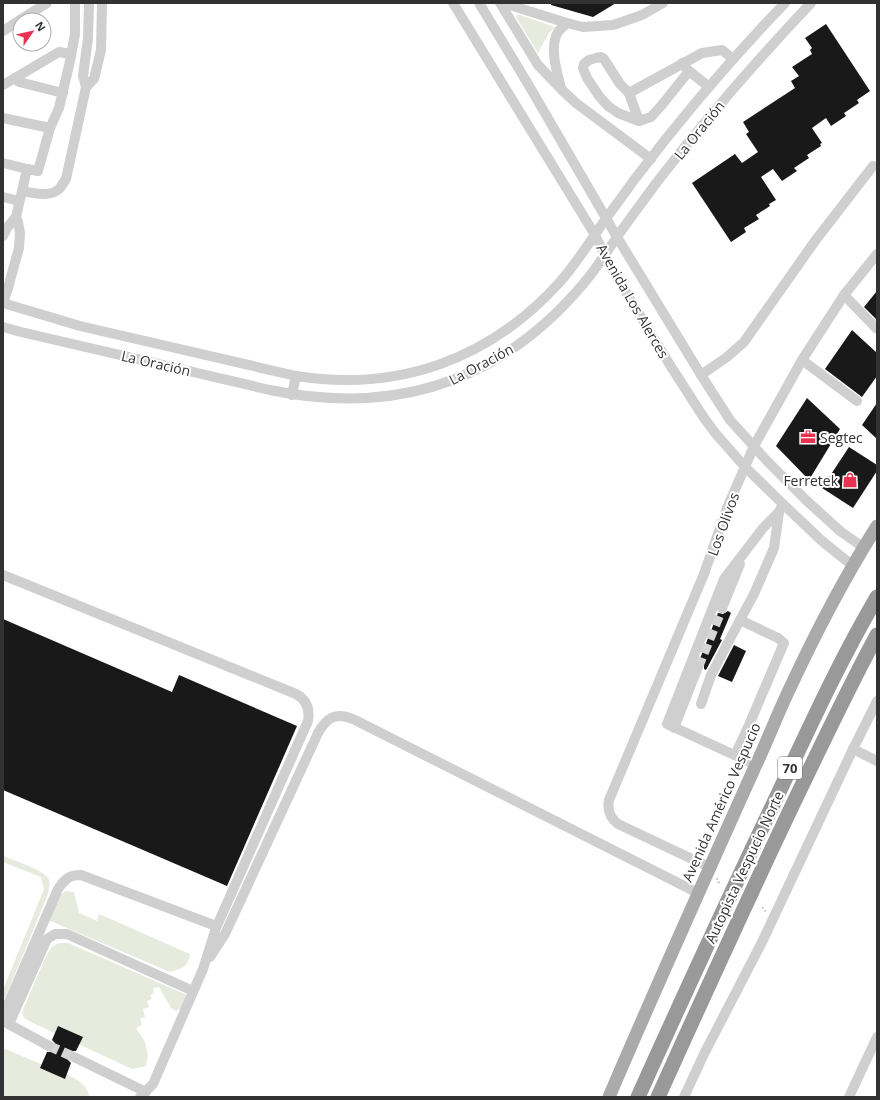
<svg xmlns="http://www.w3.org/2000/svg" width="880" height="1100" font-family="'Open Sans',sans-serif">
	<style>
		.green { fill: #e6ebdd }
		.building { fill: #191919 }
		.lines { fill: none; stroke-linecap: round; stroke-linejoin: round }
		.minor-tunnel { stroke: #d6d6d6; stroke-width: 10; stroke-dasharray: 10 5; stroke-linecap: butt }
		.path { stroke: #ccc; stroke-width: 2; stroke-dasharray: 2 2; stroke-linecap: butt }
		.minor { stroke: #cfcfcf; stroke-width: 10 }
		.major { stroke: #aaa; stroke-width: 13 }
		.highway { stroke: #999; stroke-width: 15 }
		.labels { text-anchor: middle; dominant-baseline: central; stroke-width: 4; stroke-linejoin: round; paint-order: stroke }
		.shield { fill: #fff; stroke: #707070; stroke-width: 1 }
		.shield-label { font-size: 13px; font-weight: bold; fill: #323232 }
		.street-label { font-size: 14px; fill: #323232; stroke: #fff }
		.poi-label { font-size: 14px; fill: #323232; stroke: #fff; text-anchor: start }
	</style>
	<rect width="100%" height="100%" fill="#fff"/>
	<g class="green">
		<polygon points="517,14 555,27 549,33 538,53 516,17"/>
		<path d="M3 856C13 860 43 870 48 878 51 883 49 889 48 894L5 998 3 997V990L44 889 41 877 3 862Z"/>
		<path d="M66 891 74 892 79 913 97 921 99 914 190 954C187 968 184 968 170 972L48 920 58 897Z"/>
		<polygon points="59,943 68,943 187,995 181,1008 176,1011 171,1008 159,987 153,988 154,993 150,995 152,999 147,1001 149,1007 143,1009 145,1017 140,1019 142,1025 136,1028 145,1042 148,1056 146,1066 132,1069 33,1023 24,1018 22,1012 46,956 52,947"/>
		<path d="M3 1048 74 1078C81 1082 89 1089 89 1097H5L3 1093Z"/>
	</g>
	<g class="building">
		<polygon points="551,3 616,3 593,17 551,5"/>
		<polygon points="826,24 870,91 857,100 859,103 844,113 846,116 831,126 826,118 812,128 822,143 820,144 821,146 807,155 809,158 794,168 797,171 782,181 773,169 761,177 776,200 769,204 770,206 756,215 759,219 744,228 746,232 731,242 692,183 735,154 742,163 758,152 746,134 749,132 743,122 795,88 791,81 799,76 792,67 812,54 810,50 812,48 805,38"/>
		<polygon points="877,291 877,320 864,307"/>
		<polygon points="852,330 877,353 877,376 862,397 825,369"/>
		<polygon points="807,398 840,429 809,480 776,446"/>
		<polygon points="877,403 877,439 862,425"/>
		<polygon points="849,447 877,465 877,471 853,508 822,488"/>
		<polygon points="728,611 731,613 720,639 722,640 706,670 704,669 704,666 703,663 699,661 718,613 723,614"/>
		<polygon points="3,619 172,692 179,675 297,726 227,886 3,790"/>
		<polygon points="734,645 746,651 732,682 718,676"/>
		<polygon points="58,1026 83,1037 76,1051 71,1051 68,1055 68,1060 71,1063 65,1079 40,1068 47,1052 52,1052 55,1049 55,1043 52,1040"/>
	</g>
	<g class="lines">
		<g class="minor-tunnel">
			<polyline points="698,667 722,608"/>
			<polyline points="49,1046 74,1057"/>
		</g>
		<g class="path">
			<polyline points="717,878 718,882 721,883"/>
			<polyline points="762,907 766,912"/>
		</g>
		<g class="minor">
			<polyline points="453,3 581,212 595,235 613,271 670,365 704,418 716,434 745,467 783,504 822,541 853,566"/>
			<polyline points="479,3 528,84 617,237 701,375 730,420 767,461 806,500 840,531 864,548"/>
			<polyline points="500,3 538,65 562,90 576,103 651,159"/>
			<polyline points="503,3 567,23"/>
			<polyline points="20,20 47,3"/>
			<polyline points="3,31 20,20"/>
			<polyline points="682,63 689,71 661,106 651,117 639,121 618,113 608,106 599,96 587,78 583,68 584,64 589,60 596,58 601,57 604,59 620,84 629,93 702,53 722,50 733,59"/>
			<polyline points="689,71 709,87"/>
			<polyline points="15,78 19,82 63,93"/>
			<polyline points="3,85 59,52 71,54"/>
			<polyline points="86,87 94,79 101,50 102,3"/>
			<path d="M561 88C557 73 549 47 558 32 560 29 564 26 567 23L583 27 613 25 642 15 663 3"/>
			<polyline points="629,93 639,121"/>
			<polyline points="3,118 50,128"/>
			<polyline points="3,163 27,169"/>
			<path d="M22 191C34 193 51 198 60 188 62 185 64 182 66 179L86 87 83 76 88 38 89 3"/>
			<polyline points="3,197 19,201"/>
			<path d="M16 217 18 222 20 233 19 248 8 288 3 303 80 326 296 376C398 392 489 360 559 283 577 263 590 241 605 220 615 206 625 193 634 180 681 118 731 59 785 3"/>
			<polyline points="3,236 7,228 16,217 27,169 38,171 50,128 59,108 70,61 75,34 75,3"/>
			<polyline points="844,295 877,329"/>
			<path d="M3 327 21 332 270 390C395 416 501 382 584 283 596 269 606 253 617 237 630 218 644 200 657 182 705 120 757 60 811 3"/>
			<polyline points="802,360 857,401"/>
			<polyline points="701,375 727,357 744,342 815,241 873,166"/>
			<polyline points="292,395 296,376"/>
			<path d="M3 575 296 694C307 700 310 709 308 721L216 928 203 969 153 1084 140 1097"/>
			<polyline points="722,608 740,564"/>
			<polyline points="701,704 711,675 740,620 754,594 774,548 779,512"/>
			<polyline points="674,728 698,667"/>
			<polyline points="853,749 877,761"/>
			<polyline points="735,755 749,725 784,643 778,638 740,620"/>
			<polyline points="756,765 667,724 724,579 763,528 779,512 783,504"/>
			<path d="M709 867 618 824C610 818 607 810 609 800L704 574 727 508 754 446 802 360 844 295 877 254"/>
			<path d="M210 957 225 934 318 733C327 717 336 712 353 719L698 893"/>
			<path d="M3 1016 58 889C65 879 69 875 81 875L216 926"/>
			<polyline points="3,1021 49,1046"/>
			<polyline points="9,1024 47,939 55,934 67,934 193,991"/>
			<polyline points="74,1057 146,1092"/>
			<polyline points="684,1097 704,1054 762,942 853,749 877,701"/>
			<polyline points="849,1097 877,1037"/>
		</g>
		<path class="major" d="M609 1097C656 987 705 878 754 769 767 742 777 715 790 688 816 632 844 578 877 526"/>
		<g class="highway">
			<path d="M638 1097C684 995 731 893 779 792 810 726 840 660 877 597"/>
			<path d="M658 1097C707 989 756 880 808 773 830 727 852 681 877 635"/>
		</g>
	</g>
	<defs>
		<g id="office-bare" transform="scale(1.2)"><path d="M-6-3h4V-5.5h4V-3h4V5H-6ZM-1-4.5V-3h2v-1.5ZM-6 0V1H6V0Z" fill="#ea3351" stroke="#fff" stroke-width="2.5" paint-order="stroke"/></g>
		<g id="shop-bare" transform="scale(1.2)"><path d="M-5-2.5h2.3a2.7 3.5 0 0 1 5.4 0H5L5.5 6h-11ZM-1.5-2.5h3a1.5 2.3 0 0 0-3 0Z" fill="#ea3351" stroke="#fff" stroke-width="2.5" paint-order="stroke"/></g>
	</defs>
	<g fill-rule="evenodd">
		<use href="#office-bare" x="808" y="437"/>
		<use href="#shop-bare" x="850" y="480"/>
	</g>
	<g class="labels">
		<rect class="shield" x="778" y="757" width="24" height="22" rx="3"/>
		<g class="shield-label">
			<text x="790" y="768">70</text>
		</g>
		<g class="street-label">
			<text transform="translate(699 130) rotate(-51)">La Oración</text>
			<text transform="translate(633 301) rotate(60)">Avenida Los Alerces</text>
			<text transform="translate(156 363) rotate(13)">La Oración</text>
			<text transform="translate(481 364) rotate(-28)">La Oración</text>
			<text transform="translate(723 524) rotate(-70)">Los Olivos</text>
			<text transform="translate(721 802) rotate(-66)">Avenida Américo Vespucio</text>
			<text transform="translate(744 867) rotate(-65)">Autopista Vespucio Norte</text>
		</g>
		<g class="poi-label">
			<text x="820" y="437">Segtec</text>
			<text x="838" y="480" text-anchor="end">Ferretek</text>
		</g>
	</g>
	<rect width="880" height="1100" fill="none" stroke="#323232" stroke-width="8"/>
	<g transform="translate(32 32) rotate(56)"><circle r="19" fill="#ffffff" stroke="#adadad"/>
	<path d="M0-3L7 15L0 10L-7 15Z" fill="#ea3351"/>
	<text y="-6" font-size="11" font-weight="bold" text-anchor="middle" fill="#323232">N</text>
	</g>
</svg>
